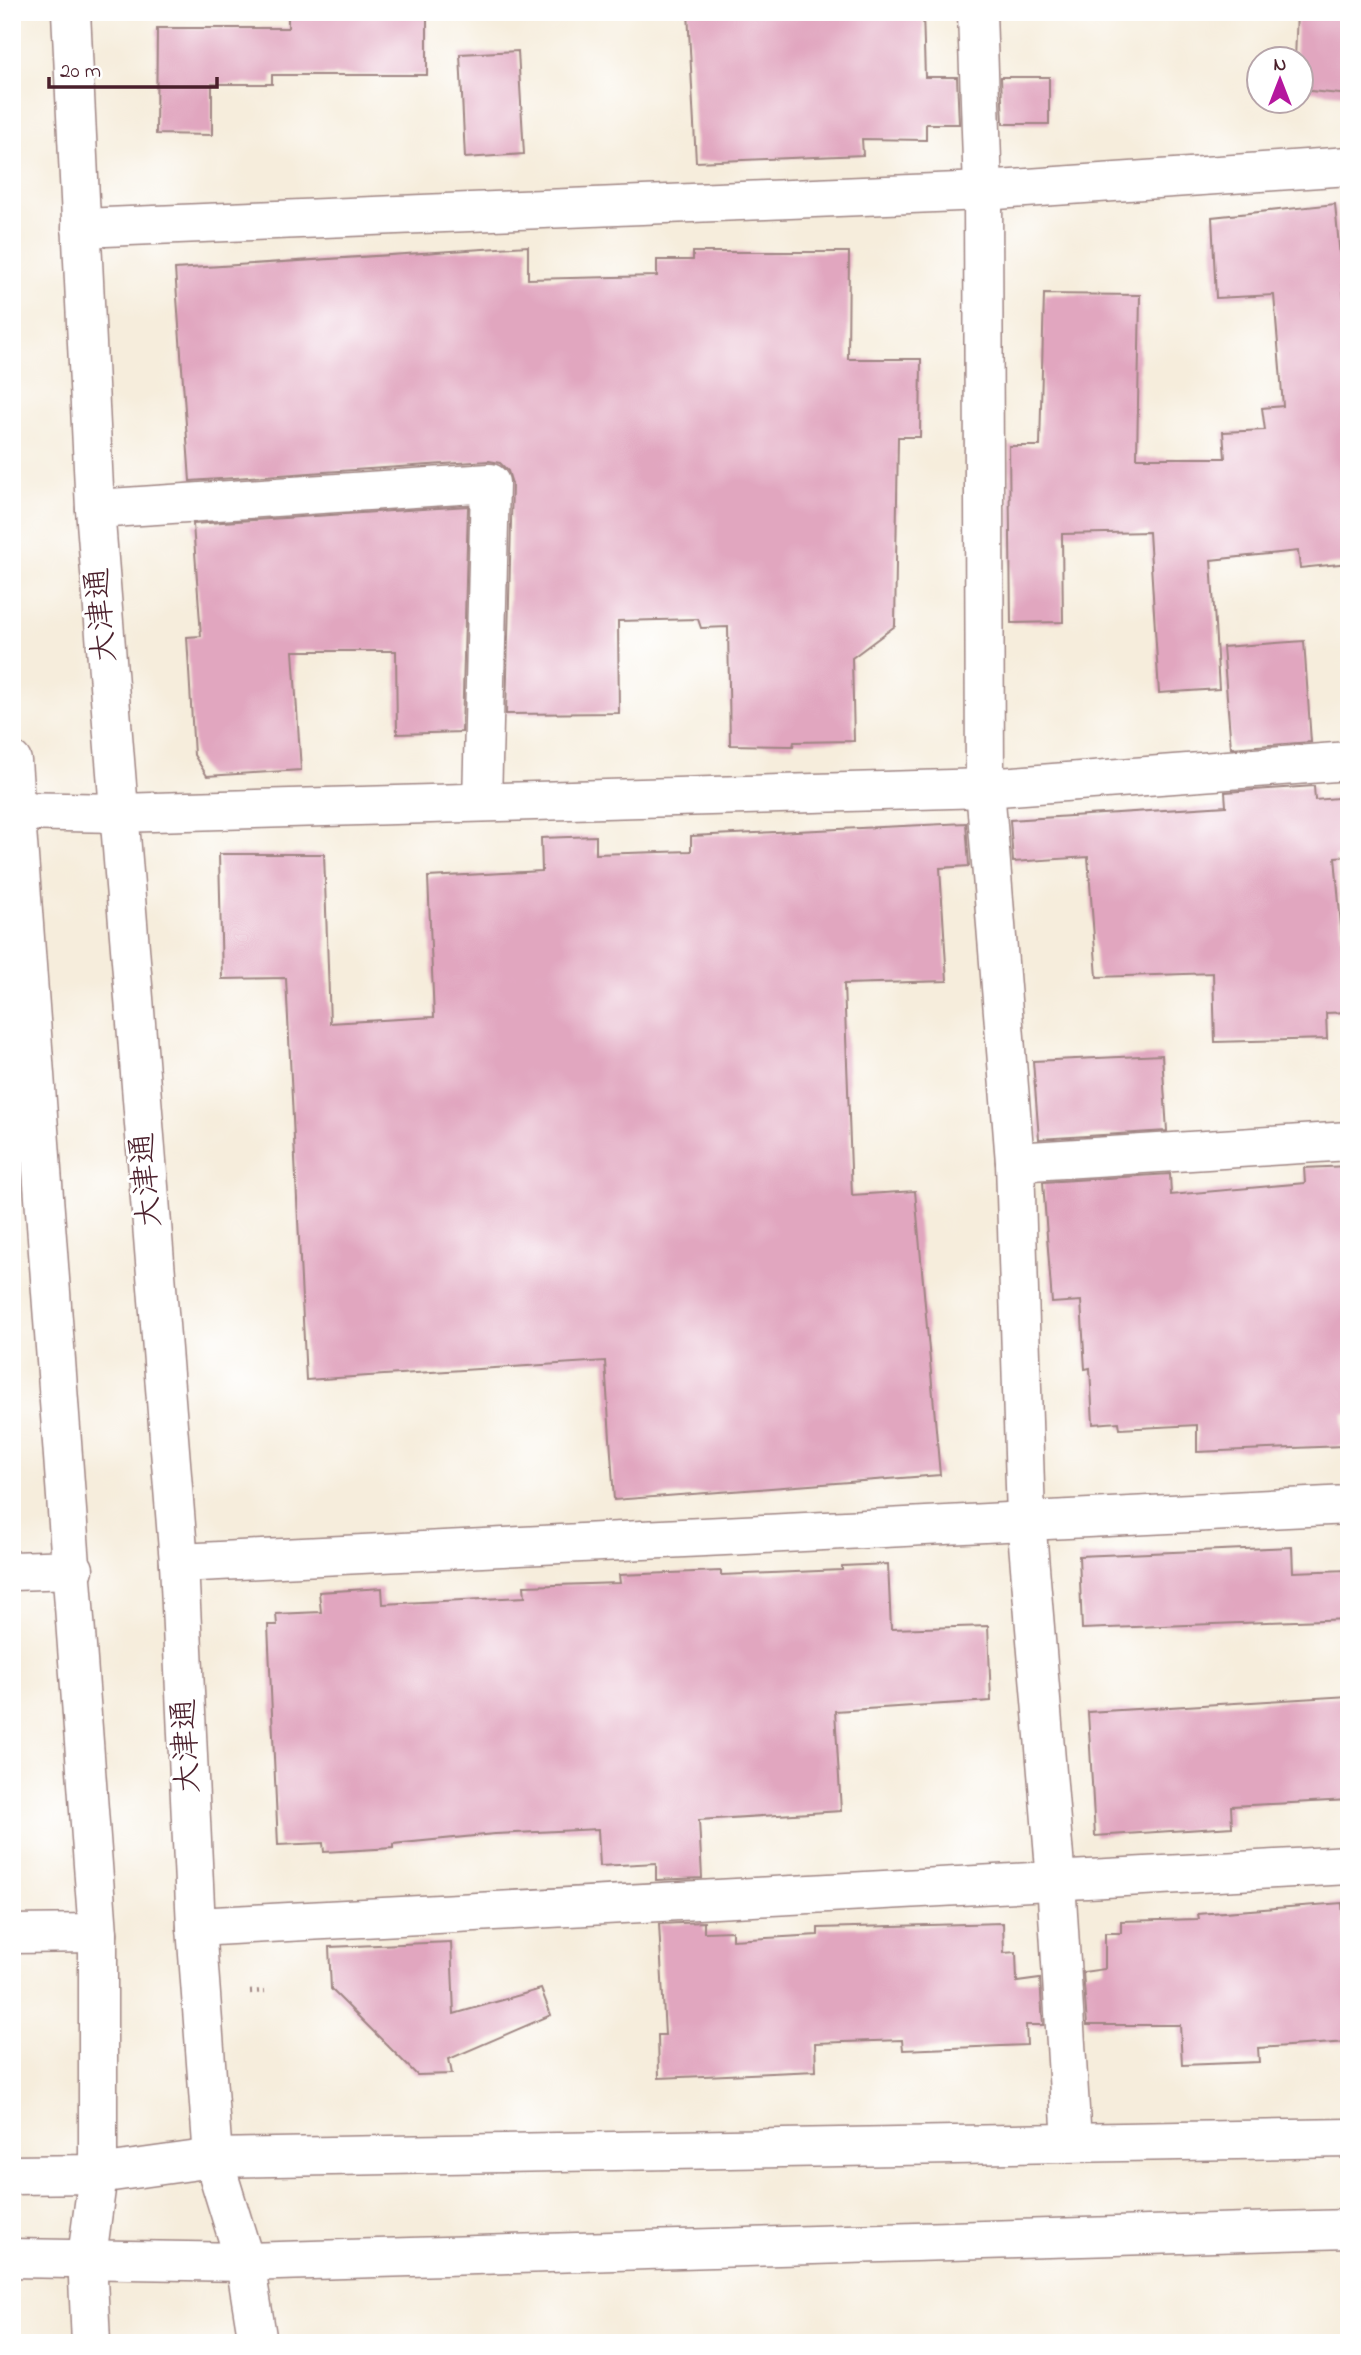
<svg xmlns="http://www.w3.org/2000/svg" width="1361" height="2355" font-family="'Indie Flower','Klee One',sans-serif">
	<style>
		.building { fill: #e1a6bf }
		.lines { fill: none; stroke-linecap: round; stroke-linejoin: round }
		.minor-casing { stroke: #a08684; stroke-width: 41 }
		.path { stroke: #a08684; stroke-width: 4.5; stroke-dasharray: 2 5; stroke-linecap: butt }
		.minor { stroke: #fff; stroke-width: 38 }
		.labels { text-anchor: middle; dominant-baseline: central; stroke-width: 6; stroke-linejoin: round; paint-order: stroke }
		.street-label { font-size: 32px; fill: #4a1f2b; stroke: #fff }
	</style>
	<rect width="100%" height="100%" fill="#fff"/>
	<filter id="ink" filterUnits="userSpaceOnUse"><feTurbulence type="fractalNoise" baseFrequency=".0143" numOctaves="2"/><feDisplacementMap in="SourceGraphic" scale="14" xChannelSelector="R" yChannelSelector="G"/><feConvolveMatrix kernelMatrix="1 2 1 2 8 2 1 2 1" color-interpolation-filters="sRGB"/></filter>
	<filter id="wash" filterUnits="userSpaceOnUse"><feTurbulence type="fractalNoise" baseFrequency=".00686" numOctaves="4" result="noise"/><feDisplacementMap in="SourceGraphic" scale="28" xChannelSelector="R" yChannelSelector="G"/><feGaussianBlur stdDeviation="1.57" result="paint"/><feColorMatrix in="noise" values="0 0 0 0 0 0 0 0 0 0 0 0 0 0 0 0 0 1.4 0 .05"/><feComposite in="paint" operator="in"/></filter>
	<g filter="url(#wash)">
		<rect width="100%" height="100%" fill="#f6eddc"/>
		<g id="blocks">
			<g class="building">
				<polygon points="288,12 427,12 427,75 272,75 272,84 212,84 212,135 156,134 157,28 288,28"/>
				<polygon points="688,12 923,12 925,77 957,77 959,124 926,124 926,140 862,139 863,155 696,162"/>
				<polygon points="1297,12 1349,12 1349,95 1301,90 1301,60 1295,60"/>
				<polygon points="518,51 524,154 465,158 460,54"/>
				<polygon points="1001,77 1049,77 1049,124 1003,124"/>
				<polygon points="1335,204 1349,352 1349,563 1300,568 1298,551 1211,560 1219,689 1159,693 1149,532 1062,534 1063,622 1011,623 1009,446 1040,446 1044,294 1140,295 1137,458 1225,458 1223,432 1265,430 1262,408 1283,406 1274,295 1216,298 1212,217"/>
				<polygon points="528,246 528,279 657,276 657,260 693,260 693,252 849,252 848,359 921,359 920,437 898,437 895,626 852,658 854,741 794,742 793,746 730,745 728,627 701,628 698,619 618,621 619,713 506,714 512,484 508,471 500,463 489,461 190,481 175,269"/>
				<polygon points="468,506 462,732 397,734 396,651 293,651 301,770 207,776 194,755 187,637 201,636 193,524"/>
				<polygon points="1304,641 1311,742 1231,748 1223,647"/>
				<polygon points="1314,786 1315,800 1349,797 1349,856 1335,857 1343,949 1349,949 1349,1012 1326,1013 1327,1039 1215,1042 1213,973 1097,977 1088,857 1013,862 1010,820 1226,806 1225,792"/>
				<polygon points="966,823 969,866 940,868 947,981 844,984 852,1195 915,1191 940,1475 614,1500 605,1361 306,1380 286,978 222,979 219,854 324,854 330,1023 434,1017 428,877 542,871 541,838 596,836 596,854 691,851 691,836"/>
				<polygon points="1162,1055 1167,1131 1039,1139 1033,1061"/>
				<polygon points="1349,1166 1349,1413 1343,1414 1343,1446 1197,1452 1197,1425 1120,1429 1119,1422 1093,1424 1090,1368 1085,1369 1081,1301 1052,1303 1043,1182 1170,1174 1171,1195 1305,1183 1304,1168"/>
				<polygon points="1292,1547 1293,1572 1349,1570 1349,1619 1082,1629 1079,1556"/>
				<polygon points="888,1564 891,1629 988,1626 991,1701 835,1711 841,1811 699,1820 702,1878 656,1880 656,1863 600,1866 598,1829 495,1834 393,1844 393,1848 324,1852 323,1843 278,1845 268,1625 277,1625 276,1614 321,1612 319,1592 382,1588 383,1604 525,1597 524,1586 620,1583 619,1575 721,1571 721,1575 842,1570 842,1566"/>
				<polygon points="1349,1696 1349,1800 1231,1806 1232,1827 1095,1836 1088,1712"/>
				<polygon points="1342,1903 1346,1963 1349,1963 1349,2042 1258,2048 1259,2062 1182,2065 1180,2025 1087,2025 1083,1972 1105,1969 1105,1933 1121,1933 1121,1921 1199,1919 1198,1914"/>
				<polygon points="704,1922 704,1932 732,1931 732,1940 818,1935 818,1928 1003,1923 1004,1953 1016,1952 1017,1982 1040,1979 1043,2025 1026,2025 1027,2045 903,2050 902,2040 815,2043 816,2071 659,2078 658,2035 665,2035 659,1924"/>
				<polygon points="451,1942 454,2014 541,1989 551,2015 449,2059 452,2074 417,2075 331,1989 329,1947"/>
			</g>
		</g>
	</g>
	<g filter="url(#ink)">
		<use href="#blocks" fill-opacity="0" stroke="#a08684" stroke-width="2"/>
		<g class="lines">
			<g class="minor-casing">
				<g id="minor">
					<polyline points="71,12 95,509 179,1563 196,1927 213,2158 245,2262 258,2343"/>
					<polyline points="977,12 983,191 985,788 1015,1162 1026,1519 1056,1881 1072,2142"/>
					<polyline points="81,228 983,191 1349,166"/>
					<polyline points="95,509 490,483 482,802"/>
					<polyline points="12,761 98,1933 98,2174 87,2257 91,2343"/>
					<polyline points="12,811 119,813 985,788 1349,761"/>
					<polyline points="1015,1162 1349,1141"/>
					<polyline points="179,1563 1349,1505"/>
					<polyline points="12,1571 74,1569"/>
					<polyline points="196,1927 1349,1865"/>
					<polyline points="12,1934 98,1933"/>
					<polyline points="12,2175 98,2174 213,2158 1349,2138"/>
					<polyline points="12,2258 245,2262 1349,2229"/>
				</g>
			</g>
			<polyline class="path" points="250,1992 265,1991"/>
			<use href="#minor" class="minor"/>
		</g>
	</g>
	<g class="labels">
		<g class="street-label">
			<text transform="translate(103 615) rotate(-95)">大津通</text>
			<text transform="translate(148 1180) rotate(-95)">大津通</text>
			<text transform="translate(188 1746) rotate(-93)">大津通</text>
		</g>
	</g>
	<rect width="1361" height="2355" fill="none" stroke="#fff" stroke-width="42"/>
	<g transform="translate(1280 80)"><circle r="33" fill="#ffffff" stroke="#b7a5aa" stroke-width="2"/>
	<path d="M0-5L12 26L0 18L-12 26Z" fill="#b5179e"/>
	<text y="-10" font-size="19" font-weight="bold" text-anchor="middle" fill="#4a1f2b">N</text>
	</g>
	<path d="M49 77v10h168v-10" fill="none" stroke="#4a1f2b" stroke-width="3.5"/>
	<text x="60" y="77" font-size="21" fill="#4a1f2b" stroke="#ffffff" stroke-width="5" paint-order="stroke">20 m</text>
</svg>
